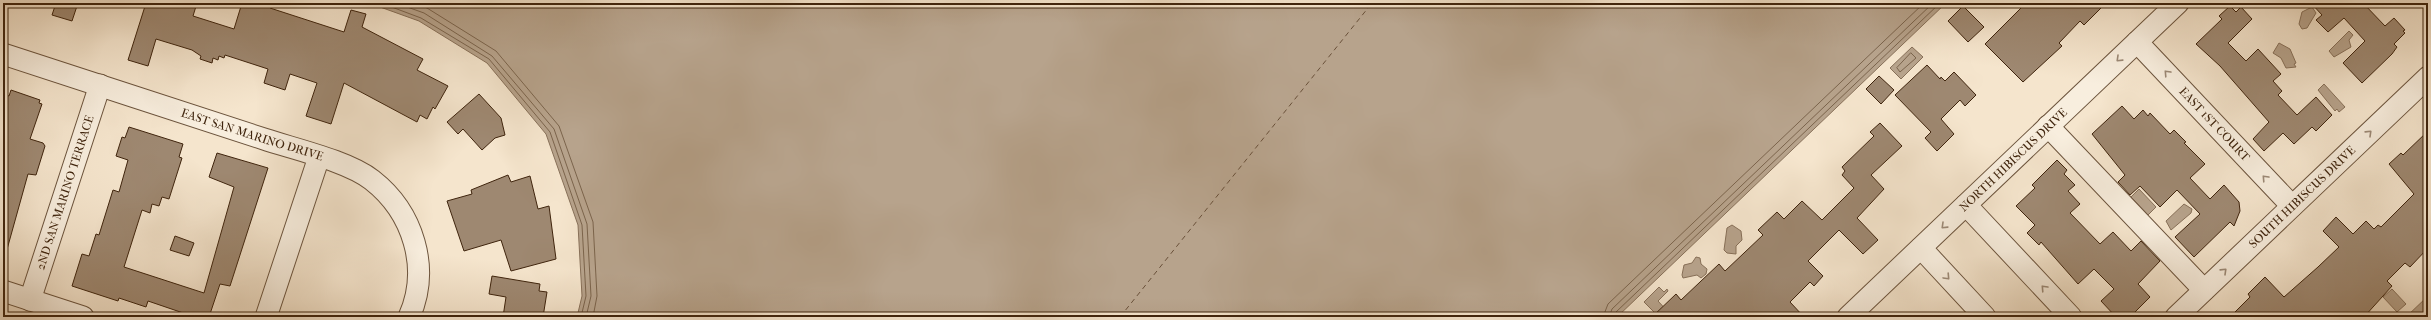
<svg xmlns="http://www.w3.org/2000/svg" width="2431" height="320" font-family="'IM FELL French Canon',serif">
	<style>
		.water { fill: #b7a38c; stroke: #877059 }
		.lines { fill: none; stroke-linecap: round; stroke-linejoin: round }
		.shore { stroke: #7b644c; stroke-width: 1 }
		.ferry { stroke: #695039; stroke-width: 1; stroke-dasharray: 5 4; stroke-linecap: butt }
		.building { fill: #9e8871; stroke: #3f240d }
		.minor-casing { stroke: #6c543d; stroke-width: 23 }
		.minor { stroke: #f8eede; stroke-width: 21 }
		.oneway { stroke: #9c8976 }
		.labels { text-anchor: middle; dominant-baseline: central; stroke-width: 3; stroke-linejoin: round; paint-order: stroke }
		.street-label { font-size: 12px; fill: #3f240d; stroke: #f8eede }
	</style>
	<rect width="100%" height="100%" fill="#f5e5cd"/>
	<filter id="stains"><feTurbulence type="fractalNoise" baseFrequency=".005" numOctaves="4"/><feColorMatrix values="0 0 0 0 .2 0 0 0 0 .09 0 0 0 0 .02 0 0 0 .5 -.17"/></filter>
	<radialGradient id="worn" r=".72"><stop offset=".6" stop-color="#630" stop-opacity="0"/><stop offset="1" stop-color="#630" stop-opacity=".3"/></radialGradient>
	<g class="water">
		<polygon points="369,3 1946,3 1617,317 577,317 582,296 578,225 546,134 487,63 419,21"/>
		<polygon points="2312,7 2316,13 2307,28 2302,29 2299,24 2302,12"/>
		<polygon points="2349,31 2353,35 2349,40 2351,47 2334,57 2329,51"/>
		<polygon points="2279,43 2290,49 2296,63 2294,64 2296,67 2286,68 2281,58 2273,53"/>
		<polygon points="1912,47 1923,57 1901,79 1890,68"/>
		<polygon points="2324,84 2345,107 2339,112 2337,109 2335,111 2318,90"/>
		<polygon points="2139,189 2156,207 2148,215 2131,197"/>
		<polygon points="2184,204 2192,209 2191,213 2171,230 2166,221"/>
		<polygon points="1732,225 1741,231 1742,240 1736,246 1736,254 1727,253 1724,250 1727,228"/>
		<polygon points="1696,257 1700,258 1701,264 1707,269 1706,274 1701,278 1697,275 1683,278 1682,275 1684,265 1692,263"/>
		<polygon points="1659,287 1664,292 1667,289 1668,291 1658,301 1670,314 1659,317 1644,302"/>
		<polygon points="2392,289 2406,304 2397,312 2383,297"/>
		<polygon points="2428,296 2428,317 2406,317"/>
	</g>
	<g class="lines">
		<g class="shore">
			<polyline points="381,3 421,18 489,59 550,132 582,225 586,296 581,317"/>
			<polyline points="396,3 424,13 492,56 554,129 587,224 591,296 586,317"/>
			<polyline points="413,3 427,8 496,51 559,126 593,222 597,296 593,317"/>
			<polygon points="1911,53 1916,58 1900,72 1897,68"/>
			<polyline points="1603,317 1608,304 1924,3"/>
			<polyline points="1609,317 1612,309 1933,3"/>
			<polyline points="1614,317 1616,312 1940,3"/>
		</g>
		<polyline class="ferry" points="1120,317 1372,3"/>
	</g>
	<g class="building">
		<polygon points="56,3 78,3 72,21 52,15"/>
		<polygon points="146,3 197,3 193,16 234,29 242,3 262,3 271,6 270,8 344,32 351,10 366,14 362,27 423,59 417,70 448,86 435,109 433,107 427,119 420,115 417,122 344,83 331,124 306,116 317,83 290,74 285,90 264,83 268,69 225,55 224,58 219,56 218,60 213,58 212,63 200,59 201,56 192,50 156,39 148,66 128,60"/>
		<polygon points="2026,3 2106,3 2084,25 2080,21 2059,43 2062,46 2023,82 1985,44"/>
		<polygon points="2311,3 2363,3 2385,26 2394,18 2405,30 2403,31 2405,33 2394,44 2397,47 2392,54 2362,83 2343,63 2365,41 2344,18 2328,32 2316,20 2322,15"/>
		<polygon points="1963,6 1984,27 1968,42 1948,21"/>
		<polygon points="2230,6 2236,12 2241,7 2252,19 2228,43 2246,61 2258,49 2281,74 2273,81 2282,91 2278,95 2297,115 2316,97 2332,115 2316,131 2312,127 2294,144 2283,133 2264,151 2253,139 2269,122 2220,66 2196,44 2222,19 2219,16"/>
		<polygon points="1927,65 1940,79 1941,77 1945,81 1954,72 1976,95 1965,106 1960,100 1941,119 1954,134 1937,151 1925,138 1931,132 1895,95"/>
		<polygon points="1879,76 1894,90 1881,104 1866,89"/>
		<polygon points="11,90 40,100 39,103 42,104 30,139 43,143 45,146 36,175 28,174 6,253 3,253 3,94 9,96"/>
		<polygon points="479,94 501,118 505,135 495,138 482,150 463,129 458,134 447,122"/>
		<polygon points="2122,106 2134,119 2143,110 2148,116 2150,113 2170,134 2174,130 2186,142 2184,143 2205,164 2190,178 2210,199 2224,185 2239,202 2240,211 2234,226 2230,222 2194,257 2175,237 2200,214 2177,190 2160,207 2140,186 2130,195 2118,182 2125,175 2092,134"/>
		<polygon points="1880,123 1902,146 1871,175 1884,189 1857,218 1878,240 1863,254 1839,230 1808,261 1823,276 1814,286 1810,282 1790,302 1804,317 1652,317 1676,294 1681,300 1719,264 1725,271 1763,235 1758,230 1777,212 1784,219 1802,201 1822,220 1854,188 1842,175 1845,171 1842,167 1874,136 1870,132"/>
		<polygon points="129,127 183,144 179,157 182,158 169,199 162,197 159,206 152,204 150,213 142,210 124,267 204,293 234,187 209,177 217,153 268,168 230,286 220,284 209,317 195,317 148,301 146,307 119,298 118,301 72,286 82,254 89,256 96,234 99,235 113,190 119,192 128,160 116,156 122,137 125,138"/>
		<polygon points="2428,131 2428,248 2410,267 2405,263 2387,281 2392,286 2364,317 2230,317 2250,297 2248,294 2265,277 2284,297 2318,267 2339,247 2323,231 2336,217 2353,234 2366,221 2374,229 2378,225 2381,227 2414,194 2389,164 2401,153 2403,155"/>
		<polygon points="2057,160 2067,170 2064,174 2075,185 2068,191 2080,204 2070,213 2100,244 2113,232 2131,251 2141,241 2160,261 2138,284 2150,297 2130,317 2116,317 2101,301 2114,289 2094,269 2078,284 2041,242 2039,245 2027,233 2035,225 2016,206 2035,188 2032,185"/>
		<polygon points="508,175 511,182 530,176 538,209 549,206 556,259 511,271 501,240 464,251 447,201 472,194 471,190"/>
		<polygon points="175,236 194,243 189,256 170,250"/>
		<polygon points="492,276 540,284 539,291 547,292 543,317 503,317 506,297 489,294"/>
	</g>
	<g class="lines">
		<g class="minor-casing">
			<g id="minor">
				<path id="s1" d="M2137 42 2292 206"/>
				<path id="s2" d="M3 54C90 82 177 111 264 139 294 149 348 161 372 180 413 212 431 268 409 317"/>
				<polyline points="2048,126 2204,290"/>
				<polyline points="1966,205 2071,317"/>
				<polyline points="1921,248 1985,317"/>
				<polyline points="3,291 83,317"/>
				<path id="s3" d="M30 300 100 85"/>
				<polyline points="266,317 319,157"/>
				<path id="s4" d="M1848 317 2178 3"/>
				<path id="s5" d="M2176 317 2428 77"/>
			</g>
		</g>
		<use href="#minor" class="minor"/>
	</g>
	<defs><path id="oneway-chevron" d="M-2-3.5L2.5 0L-2 3.5" fill="none" stroke-width="1.6" stroke-linecap="round" stroke-linejoin="round"/></defs>
	<g class="oneway">
		<use href="#oneway-chevron" transform="translate(2119 59) rotate(136)"/>
		<use href="#oneway-chevron" transform="translate(2167 73) rotate(-133)"/>
		<use href="#oneway-chevron" transform="translate(2369 133) rotate(-44)"/>
		<use href="#oneway-chevron" transform="translate(2265 178) rotate(-133)"/>
		<use href="#oneway-chevron" transform="translate(1944 226) rotate(136)"/>
		<use href="#oneway-chevron" transform="translate(2224 271) rotate(-44)"/>
		<use href="#oneway-chevron" transform="translate(1947 277) rotate(47)"/>
		<use href="#oneway-chevron" transform="translate(2044 288) rotate(-133)"/>
	</g>
	<g class="labels">
		<g class="street-label">
			<text stroke="none"><textPath href="#s1" startOffset="113">EAST 1ST COURT</textPath></text>
			<text stroke="none"><textPath href="#s2" startOffset="262">EAST SAN MARINO DRIVE</textPath></text>
			<text stroke="none"><textPath href="#s4" startOffset="228">NORTH HIBISCUS DRIVE</textPath></text>
			<text stroke="none"><textPath href="#s3" startOffset="113">2ND SAN MARINO TERRACE</textPath></text>
			<text stroke="none"><textPath href="#s5" startOffset="174">SOUTH HIBISCUS DRIVE</textPath></text>
		</g>
	</g>
	<rect width="2431" height="320" fill="none" stroke="#f5e5cd" stroke-width="16"/>
	<rect x="4" y="4" width="2423" height="312" fill="none" stroke="#3f240d" stroke-width="2"/>
	<rect x="8" y="8" width="2415" height="304" fill="none" stroke="#3f240d"/>
	<rect width="100%" height="100%" filter="url(#stains)"/>
	<rect width="100%" height="100%" fill="url(#worn)"/>
</svg>
